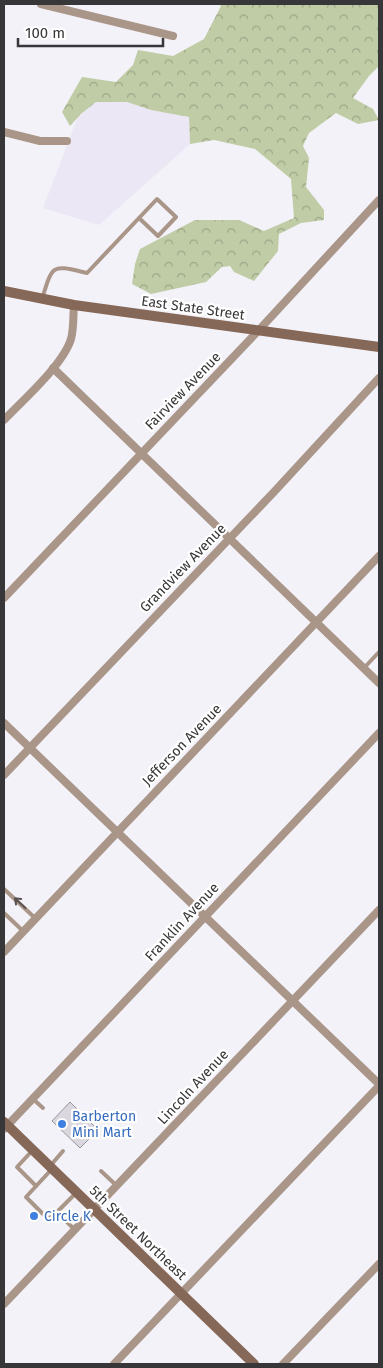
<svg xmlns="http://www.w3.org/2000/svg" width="383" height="1368" font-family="'Fira Sans',sans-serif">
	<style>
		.built { fill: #ebe7f4 }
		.forest { fill: url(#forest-crowns) }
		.building { fill: #dad8de; stroke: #98969c }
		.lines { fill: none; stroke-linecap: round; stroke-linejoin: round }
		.lane { stroke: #aa9589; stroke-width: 4 }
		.street { stroke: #aa9589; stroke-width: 8 }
		.secondary { stroke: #866858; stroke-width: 10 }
		.oneway { stroke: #5a5250 }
		.shop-dot { fill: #3f7fe0; stroke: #fff; stroke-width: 2 }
		.labels { text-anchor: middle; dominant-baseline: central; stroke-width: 4.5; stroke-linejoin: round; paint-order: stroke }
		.street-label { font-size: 14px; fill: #373638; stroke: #fff }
		.shop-label { font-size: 14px; fill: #366cbe; stroke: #fff; text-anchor: start }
	</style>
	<defs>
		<pattern id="forest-crowns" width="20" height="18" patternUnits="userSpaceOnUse" patternTransform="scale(1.25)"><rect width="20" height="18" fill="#c0cca6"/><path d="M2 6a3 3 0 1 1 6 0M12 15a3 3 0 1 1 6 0" fill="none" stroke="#9da688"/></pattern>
	</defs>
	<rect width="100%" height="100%" fill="#f3f2f8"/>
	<polygon class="built" points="96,102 127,102 151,110 189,117 190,144 99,225 43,208 77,119"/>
	<polygon class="forest" points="219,4 379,4 379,66 369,76 353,98 373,109 379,120 358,124 336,113 309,133 303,146 309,158 306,187 324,210 324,220 301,223 279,234 278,251 254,281 234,272 230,266 222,267 206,282 151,294 132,284 135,264 140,249 195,220 239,220 264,231 294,218 291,179 255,149 214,140 190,144 189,117 151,110 127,102 96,102 81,114 70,126 62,112 82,77 116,82 133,65 138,50 173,56 204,39 221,6"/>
	<polygon class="building" points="70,1102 98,1130 80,1148 52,1121"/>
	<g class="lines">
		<g class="lane">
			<path d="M42 299C53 263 52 265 87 273L157 199 176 217 158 236 139 218"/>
			<polyline points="364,668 379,652"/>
			<polyline points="4,889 35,918"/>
			<polyline points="4,913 23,931"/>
			<polyline points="33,1099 43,1108"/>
			<polyline points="31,1152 17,1167 36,1186"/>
			<polyline points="51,1165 63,1151"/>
			<polyline points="51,1170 26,1197 48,1219 57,1212"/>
			<polyline points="101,1171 117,1186"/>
			<polyline points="75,1230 57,1212 76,1193"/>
		</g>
		<g class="street">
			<polyline points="41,4 173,36"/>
			<polyline points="4,132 40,141 67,141"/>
			<polyline points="53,368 379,683"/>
			<path d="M4 420C23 400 63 365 71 339 74 328 73 316 74 305"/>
			<polyline points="4,598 258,331 379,200"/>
			<polyline points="4,723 379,1084"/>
			<polyline points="4,775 273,493 379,378"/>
			<polyline points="4,952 379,556"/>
			<polyline points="4,1129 379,733"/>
			<polyline points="4,1304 379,910"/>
			<polyline points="114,1364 379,1086"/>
			<polyline points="283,1364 379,1264"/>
		</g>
		<g class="secondary">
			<polyline points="4,291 74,305 379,347"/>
			<polyline points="4,1122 254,1364"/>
		</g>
	</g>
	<defs><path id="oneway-shaft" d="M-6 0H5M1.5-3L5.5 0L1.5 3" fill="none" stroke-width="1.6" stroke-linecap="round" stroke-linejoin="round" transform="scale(1.25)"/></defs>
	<use class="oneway" href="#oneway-shaft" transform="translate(20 903) rotate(-137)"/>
	<g class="shop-dot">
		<circle cx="62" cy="1124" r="5"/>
		<circle cx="34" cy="1216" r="5"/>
	</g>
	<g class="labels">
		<g class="street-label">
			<text transform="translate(193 308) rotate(8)">East State Street</text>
			<text transform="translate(183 391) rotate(-46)">Fairview Avenue</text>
			<text transform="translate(183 568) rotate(-46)">Grandview Avenue</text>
			<text transform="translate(182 745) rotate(-46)">Jefferson Avenue</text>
			<text transform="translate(182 922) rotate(-47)">Franklin Avenue</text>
			<text transform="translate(193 1087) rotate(-47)">Lincoln Avenue</text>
			<text transform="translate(138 1233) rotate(44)">5th Street Northeast</text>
		</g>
		<g class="shop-label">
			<text x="72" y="1116">Barberton<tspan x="72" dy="16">Mini Mart</tspan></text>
			<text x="44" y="1216">Circle K</text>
		</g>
	</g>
	<rect width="383" height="1368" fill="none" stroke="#373638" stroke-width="10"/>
	<path d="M18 38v8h145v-8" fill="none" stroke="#373638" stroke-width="2.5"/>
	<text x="25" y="38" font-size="15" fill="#373638" stroke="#ffffff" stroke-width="4" paint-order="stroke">100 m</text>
</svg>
